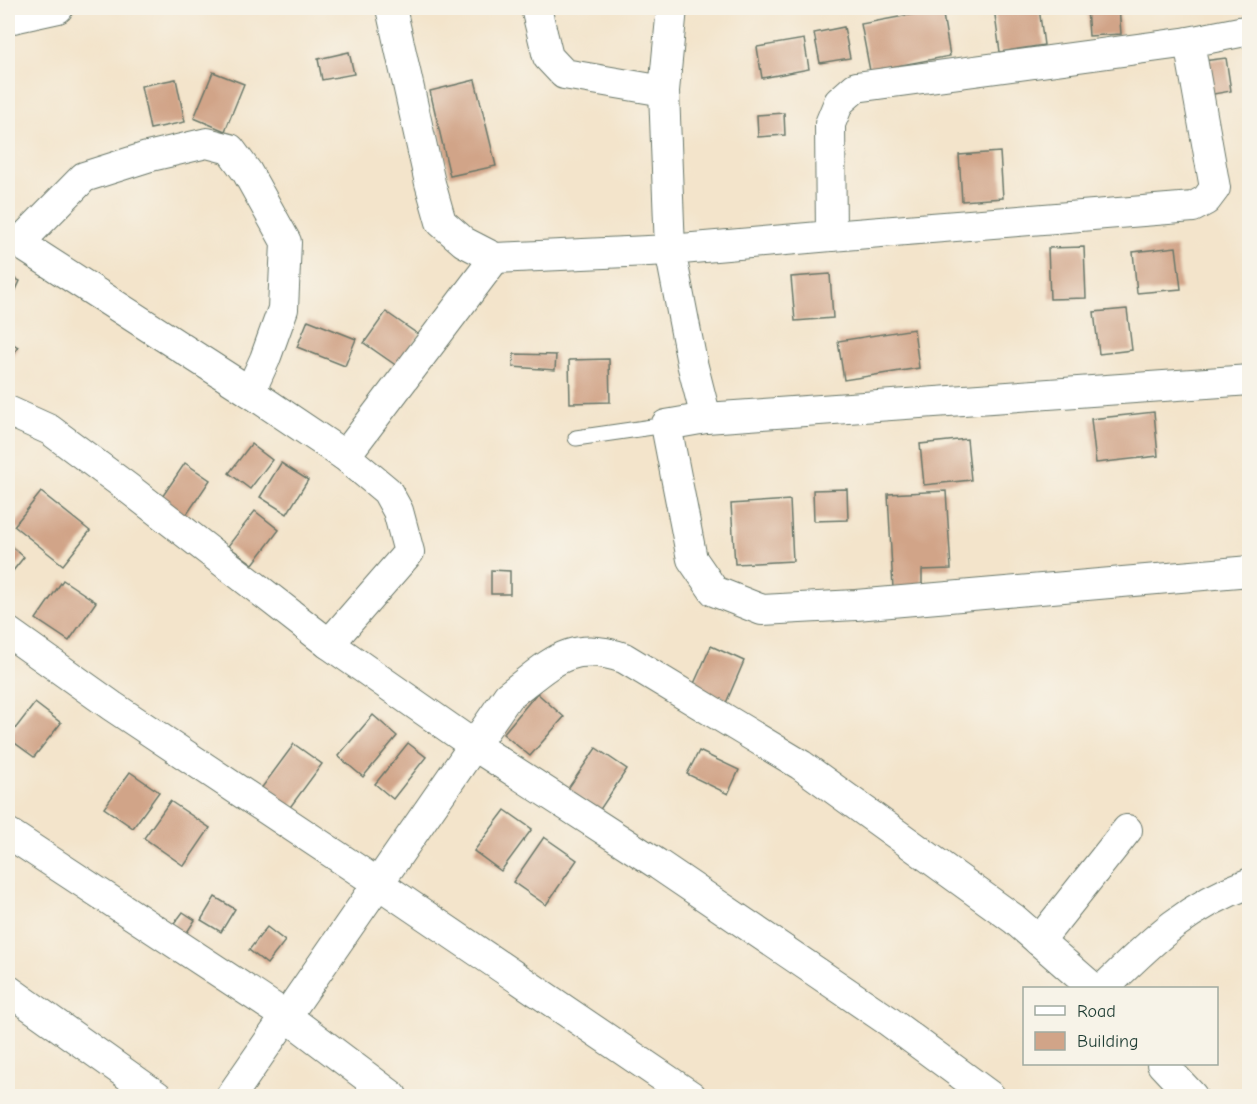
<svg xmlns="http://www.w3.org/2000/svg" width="1257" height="1104" font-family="'Comic Neue',sans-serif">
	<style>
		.building { fill: #d1a488 }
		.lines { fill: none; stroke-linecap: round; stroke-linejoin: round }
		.service-casing { stroke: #697769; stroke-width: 17 }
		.minor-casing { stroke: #697769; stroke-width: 32 }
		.service { stroke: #fff; stroke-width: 15 }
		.minor { stroke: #fff; stroke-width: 30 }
	</style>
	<rect width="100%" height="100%" fill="#f7f3e8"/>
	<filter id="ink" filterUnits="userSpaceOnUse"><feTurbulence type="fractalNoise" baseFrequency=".0167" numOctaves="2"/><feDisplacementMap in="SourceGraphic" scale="12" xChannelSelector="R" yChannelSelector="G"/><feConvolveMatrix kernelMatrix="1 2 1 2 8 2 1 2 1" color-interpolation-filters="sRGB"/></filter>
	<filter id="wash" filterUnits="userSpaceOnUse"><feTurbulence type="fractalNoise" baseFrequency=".008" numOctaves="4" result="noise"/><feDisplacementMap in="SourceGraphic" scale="24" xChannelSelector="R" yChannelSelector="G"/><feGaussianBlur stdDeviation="1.35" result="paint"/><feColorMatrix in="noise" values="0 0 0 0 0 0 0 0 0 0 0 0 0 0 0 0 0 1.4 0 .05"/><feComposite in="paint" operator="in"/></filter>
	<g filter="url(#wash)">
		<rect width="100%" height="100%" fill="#f3e4cb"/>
		<g id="blocks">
			<g class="building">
				<polygon points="994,8 1039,8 1044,45 1000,52"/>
				<polygon points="1087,8 1119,8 1121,34 1089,36"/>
				<polygon points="942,9 950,56 870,71 861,24"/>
				<polygon points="844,27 850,58 820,63 814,33"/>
				<polygon points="804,39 809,69 762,78 757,47"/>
				<polygon points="349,52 354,74 322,80 318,59"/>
				<polygon points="1226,58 1231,91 1208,95 1203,61"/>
				<polygon points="213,72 244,84 225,131 194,118"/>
				<polygon points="176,79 185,122 150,129 141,86"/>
				<polygon points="475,80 496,166 450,176 430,91"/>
				<polygon points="784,113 785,135 758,137 757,115"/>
				<polygon points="1000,152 1003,198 962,201 959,155"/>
				<polygon points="1084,247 1086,298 1050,299 1048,248"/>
				<polygon points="1176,247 1181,289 1137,293 1133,252"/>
				<polygon points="830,274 833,318 795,321 791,277"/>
				<polygon points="8,275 20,281 8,307"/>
				<polygon points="1127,309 1132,350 1099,354 1094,312"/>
				<polygon points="386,312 419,335 397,366 364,343"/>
				<polygon points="308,320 356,339 345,366 297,347"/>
				<polygon points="914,329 919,368 844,380 838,341"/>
				<polygon points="8,341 18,347 10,360 8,359"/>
				<polygon points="514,354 556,355 555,370 513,367"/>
				<polygon points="609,359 610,402 570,403 569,360"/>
				<polygon points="1154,412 1158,456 1096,463 1091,419"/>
				<polygon points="967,439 971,480 924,485 920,444"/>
				<polygon points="251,444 272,460 250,489 229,473"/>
				<polygon points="185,463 210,480 183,520 158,503"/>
				<polygon points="281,463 308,480 287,514 260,497"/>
				<polygon points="847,489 848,520 814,521 813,490"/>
				<polygon points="946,491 951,569 922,570 922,587 893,589 888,494"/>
				<polygon points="41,492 90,531 63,565 14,526"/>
				<polygon points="790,500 793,561 735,564 731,504"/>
				<polygon points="255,511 279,530 253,564 228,546"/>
				<polygon points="8,543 24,557 8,577"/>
				<polygon points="491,570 510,571 510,594 491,594"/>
				<polygon points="63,580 96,602 69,641 36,619"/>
				<polygon points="711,646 744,661 726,703 692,688"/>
				<polygon points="537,693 564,717 530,756 503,734"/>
				<polygon points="35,703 61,723 34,757 8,738"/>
				<polygon points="373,715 397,736 363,777 338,756"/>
				<polygon points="408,743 426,757 393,799 375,784"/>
				<polygon points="294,744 322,764 288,810 260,790"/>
				<polygon points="596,748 627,769 599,811 567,790"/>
				<polygon points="699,751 739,770 728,794 687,774"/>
				<polygon points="130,772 159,792 133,828 104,808"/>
				<polygon points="170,801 210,828 184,866 144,838"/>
				<polygon points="505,810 532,829 501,871 474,851"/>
				<polygon points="544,837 577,860 546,905 513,882"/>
				<polygon points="215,897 235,909 221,932 201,920"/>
				<polygon points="183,912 195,920 184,937 171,928"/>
				<polygon points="267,927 285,941 267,964 249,950"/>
			</g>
		</g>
	</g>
	<g filter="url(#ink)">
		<use href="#blocks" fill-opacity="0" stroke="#697769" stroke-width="1.5"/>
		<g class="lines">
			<g class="service-casing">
				<polyline id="service" points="576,438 666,425"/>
			</g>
			<g class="minor-casing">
				<g id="minor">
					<polyline points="391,8 430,183 441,222 464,242 495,258 670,250 664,91"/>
					<polyline points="536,8 548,57 564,74 664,91 672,8"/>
					<polyline points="8,19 58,8"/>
					<polyline points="1250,30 1189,42 856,87 839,102 830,124 831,236 670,250 692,363 706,418 1250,380"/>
					<polyline points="831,236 1193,207 1206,200 1215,188 1189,42"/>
					<polyline points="8,242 19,243 250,392 345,456 387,491 398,511 409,552 329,644"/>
					<polyline points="19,243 84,177 147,157 207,143 230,149 247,172 286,242 283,309 265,359 250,392"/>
					<polyline points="8,411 50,430 128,488 329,644 475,746 659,865 887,1020 990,1096"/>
					<polyline points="706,418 666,425 692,559 714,591 762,610 856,605 1250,571"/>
					<polyline points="345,456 495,258"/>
					<polyline points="8,632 112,706 379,884 691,1096"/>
					<polyline points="8,833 286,1016 392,1096"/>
					<polyline points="1039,941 1127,830"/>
					<path d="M1104 988C1151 942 1185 907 1250 883"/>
					<polyline points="8,990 157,1096"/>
					<polyline points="1162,1064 1192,1096"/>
					<path d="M231 1096 508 696C551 664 568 639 624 658L801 765 1014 919 1093 988"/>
				</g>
			</g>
			<use href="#service" class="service"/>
			<use href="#minor" class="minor"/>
		</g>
	</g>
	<rect width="1257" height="1104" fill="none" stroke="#f7f3e8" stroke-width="30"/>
	<rect x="1023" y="987" width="195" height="78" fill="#f7f3e8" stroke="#a1aaa0" stroke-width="1.5"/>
	<rect x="1035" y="1006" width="30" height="9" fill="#ffffff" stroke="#a1aaa0" stroke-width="1.5"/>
	<text x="1077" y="1017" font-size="18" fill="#1f3d34">Road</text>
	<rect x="1035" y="1032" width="30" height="18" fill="#d1a488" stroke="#a1aaa0" stroke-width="1.5"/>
	<text x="1077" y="1047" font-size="18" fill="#1f3d34">Building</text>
</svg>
